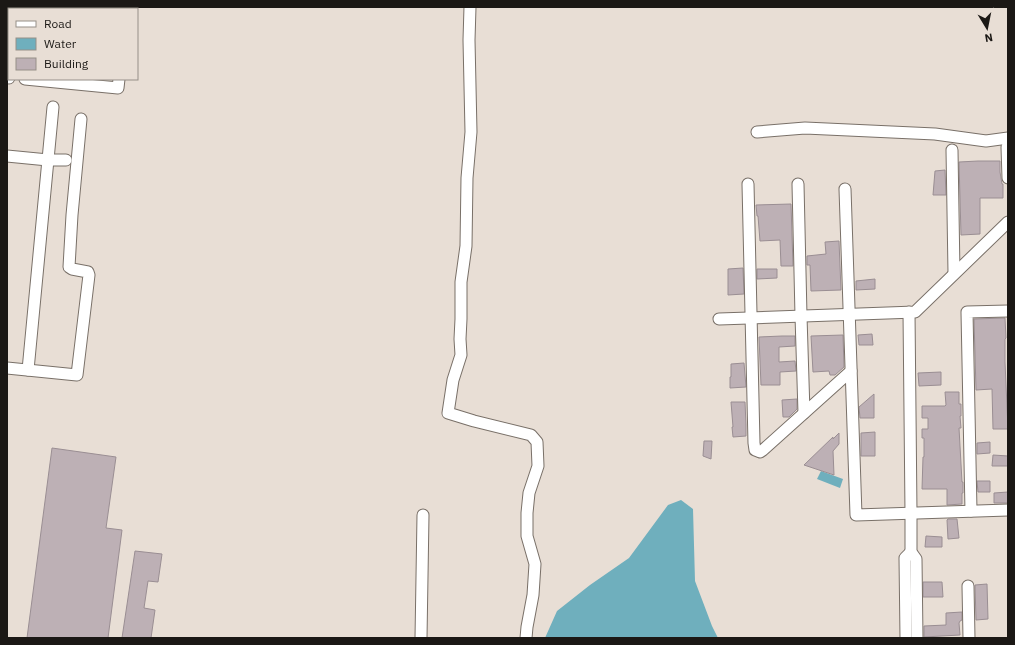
<svg xmlns="http://www.w3.org/2000/svg" width="1015" height="645" font-family="'IBM Plex Sans',sans-serif">
	<style>
		.water { fill: #6fafbd }
		.building { fill: #bdb0b5; stroke: #9a8e93 }
		.lines { fill: none; stroke-linecap: round; stroke-linejoin: round }
		.street-casing { stroke: #797068; stroke-width: 13 }
		.street { stroke: #fff; stroke-width: 11 }
	</style>
	<rect width="100%" height="100%" fill="#e8ded5"/>
	<g class="water">
		<polygon points="821,471 843,479 840,488 817,479"/>
		<polygon points="681,500 693,509 695,581 712,626 718,638 545,638 557,611 590,585 629,558 668,505"/>
	</g>
	<g class="building">
		<polygon points="978,161 1000,161 1000,172 1002,184 1003,184 1003,198 980,198 980,234 961,235 959,162"/>
		<polygon points="945,170 946,195 933,195 935,171"/>
		<polygon points="791,204 793,266 781,266 780,240 760,241 758,216 757,216 756,205"/>
		<polygon points="839,241 841,290 811,291 810,265 807,265 807,256 826,254 825,242"/>
		<polygon points="743,268 744,294 728,295 728,269"/>
		<polygon points="757,269 777,269 777,278 757,279"/>
		<polygon points="875,279 875,289 856,290 856,281"/>
		<polygon points="1005,318 1006,338 1005,339 1005,362 1008,429 993,429 992,389 976,390 974,319"/>
		<polygon points="872,334 873,345 859,345 858,335"/>
		<polygon points="843,335 844,367 835,375 830,375 829,371 813,372 811,336"/>
		<polygon points="782,336 795,336 795,346 779,347 779,362 795,361 796,371 780,372 780,385 761,385 759,337"/>
		<polygon points="744,363 746,387 730,388 730,377 731,377 731,364"/>
		<polygon points="941,372 941,385 919,386 918,373"/>
		<polygon points="945,392 959,392 959,404 961,404 961,416 960,416 961,428 959,428 962,482 963,482 963,493 962,493 962,504 947,505 947,489 922,489 923,457 924,457 924,438 922,438 922,429 928,429 928,418 922,418 922,406 945,406 946,405"/>
		<polygon points="874,394 874,418 860,418 859,407"/>
		<polygon points="797,399 797,409 789,417 783,417 782,400"/>
		<polygon points="731,402 745,402 746,425 746,436 733,437 732,427 733,427"/>
		<polygon points="875,432 875,456 861,456 861,433"/>
		<polygon points="839,433 839,444 833,451 834,475 804,465 833,437 833,439"/>
		<polygon points="704,441 712,441 711,459 703,456"/>
		<polygon points="990,442 990,453 977,454 977,443"/>
		<polygon points="52,448 116,457 106,528 122,530 108,638 27,638"/>
		<polygon points="993,455 1008,456 1008,466 992,466"/>
		<polygon points="977,481 990,481 990,492 978,492"/>
		<polygon points="1008,492 1008,503 994,503 994,493"/>
		<polygon points="948,519 957,519 959,538 948,539 947,520"/>
		<polygon points="926,536 942,537 942,547 925,547"/>
		<polygon points="135,551 162,554 158,582 148,581 144,608 155,610 151,638 122,638"/>
		<polygon points="923,582 942,582 943,597 923,597"/>
		<polygon points="987,584 988,619 976,620 975,585"/>
		<polygon points="962,612 962,620 960,621 959,623 960,635 924,637 924,626 946,625 946,613"/>
	</g>
	<g class="lines">
		<g class="street-casing">
			<g id="street">
				<polyline points="470,7 469,40 471,132 467,178 466,246 461,282 461,319 460,339 461,355 453,380 448,413 474,421 531,435 537,442 538,466 529,493 527,513 527,536 535,564 533,595 527,627 526,638"/>
				<polyline points="11,9 12,7"/>
				<polyline points="68,9 68,7"/>
				<polyline points="125,9 125,7"/>
				<polyline points="7,54 9,34"/>
				<polyline points="7,76 9,78"/>
				<polyline points="25,79 118,88 119,79"/>
				<polyline points="757,132 805,128 935,134 986,141 1008,138"/>
				<polyline points="1007,147 1008,178"/>
				<polyline points="952,150 954,273"/>
				<polyline points="7,156 48,160 66,160"/>
				<polyline points="748,184 754,443 755,450 760,452 763,450 851,371"/>
				<polyline points="798,184 801,316 804,413"/>
				<polyline points="845,189 856,515 1008,510"/>
				<polyline points="909,312 911,513 911,552 916,559 917,638"/>
				<polyline points="719,319 915,312 1008,222"/>
				<polyline points="7,368 77,375 89,275 88,272 72,269 69,267 72,215 81,119"/>
				<polyline points="28,370 53,107"/>
				<polyline points="971,511 967,312 1008,311"/>
				<polyline points="968,586 969,638"/>
				<polyline points="421,638 423,515"/>
				<polyline points="906,638 905,558 911,552"/>
			</g>
		</g>
		<use href="#street" class="street"/>
	</g>
	<rect width="1015" height="645" fill="none" stroke="#1b1815" stroke-width="16"/>
	<rect x="8" y="8" width="130" height="72" fill="#e8ded5" stroke="#968f88"/>
	<rect x="16" y="21" width="20" height="6" fill="#ffffff" stroke="#968f88"/>
	<text x="44" y="28" font-size="12" fill="#1b1815">Road</text>
	<rect x="16" y="38" width="20" height="12" fill="#6fafbd" stroke="#968f88"/>
	<text x="44" y="48" font-size="12" fill="#1b1815">Water</text>
	<rect x="16" y="58" width="20" height="12" fill="#bdb0b5" stroke="#968f88"/>
	<text x="44" y="68" font-size="12" fill="#1b1815">Building</text>
	<g transform="translate(987 28) rotate(170)" stroke="#e8ded5" stroke-width="3" paint-order="stroke">
	<path d="M0-3L7 15L0 10L-7 15Z" fill="#1b1815"/>
	<text y="-6" font-size="11" font-weight="bold" text-anchor="middle" fill="#1b1815">N</text>
	</g>
</svg>
